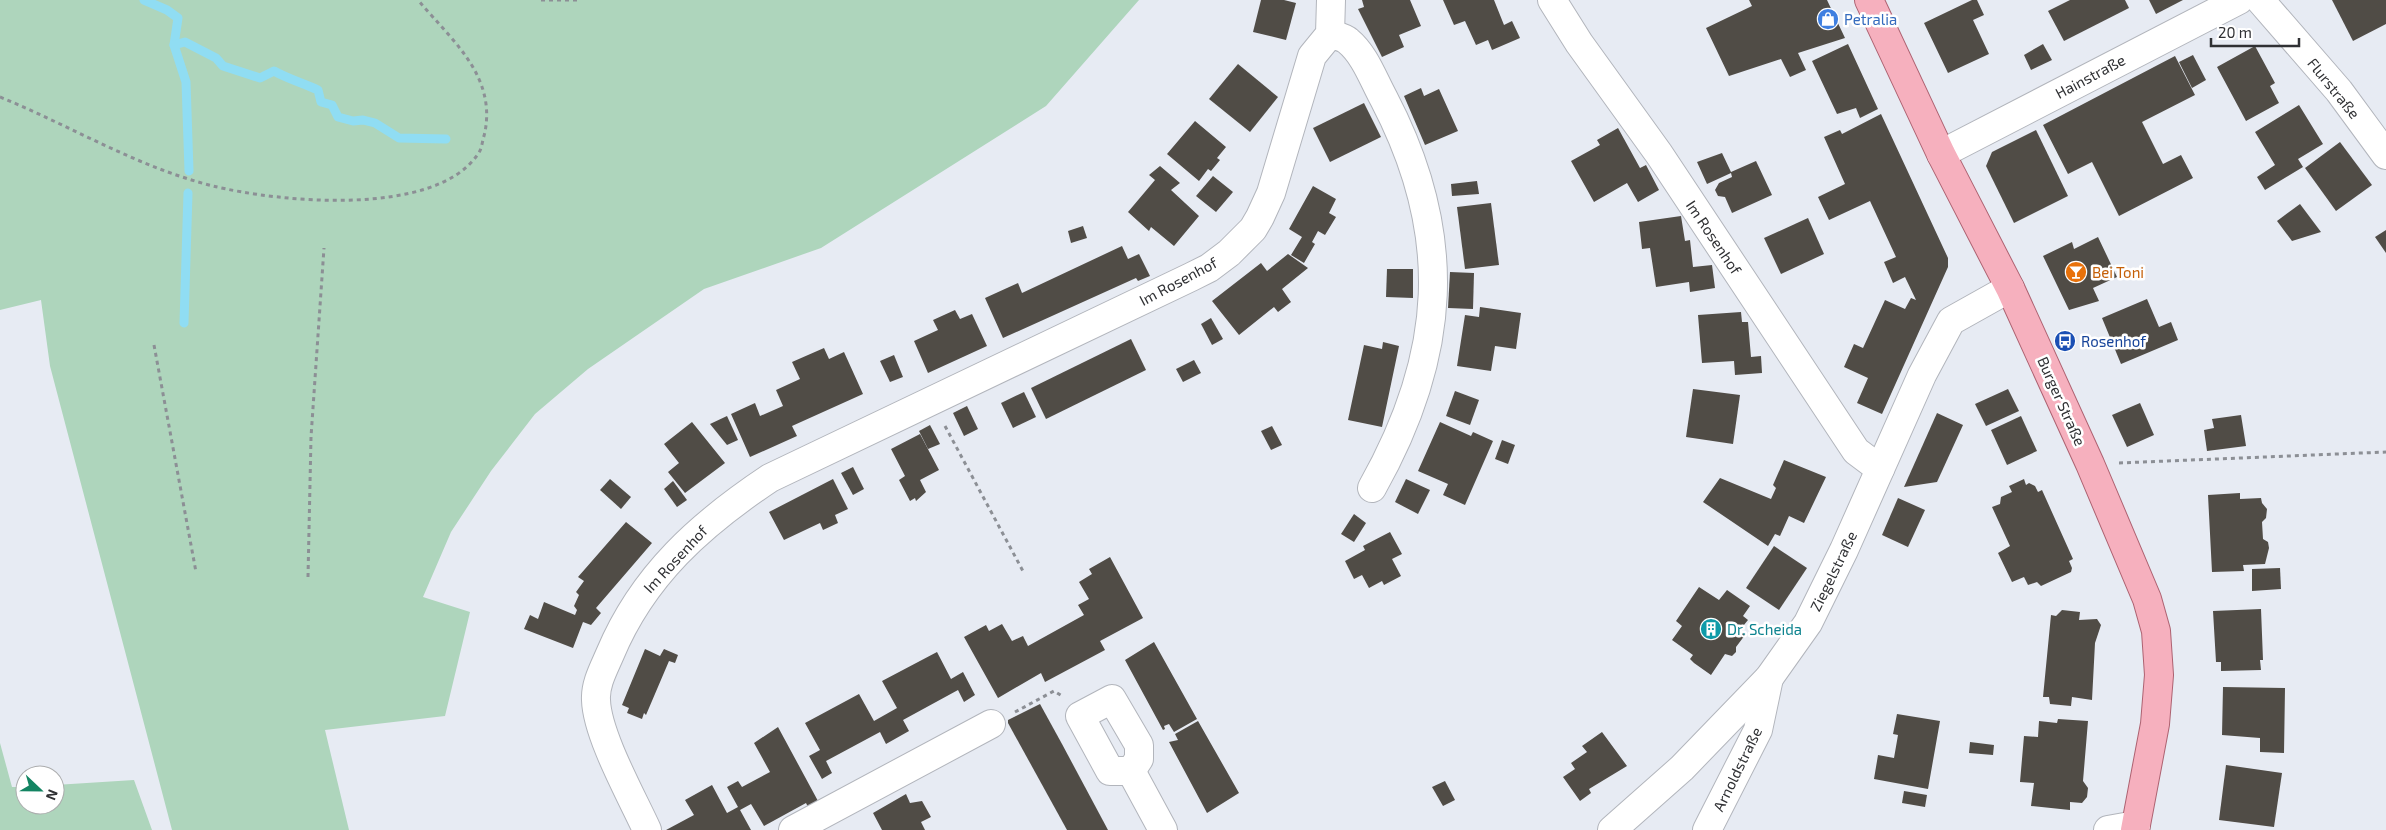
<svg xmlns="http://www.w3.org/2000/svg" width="2386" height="830" font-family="'Exo 2',sans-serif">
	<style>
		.green { fill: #aed5bc }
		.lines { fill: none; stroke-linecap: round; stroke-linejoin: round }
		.stream { stroke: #90ddf3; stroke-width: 9 }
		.building { fill: #504c46 }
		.minor-casing { stroke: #b2b5bc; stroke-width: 30 }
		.major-casing { stroke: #ad6271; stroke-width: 30 }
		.path { stroke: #8c8f95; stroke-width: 3; stroke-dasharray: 4 4; stroke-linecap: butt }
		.minor { stroke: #fff; stroke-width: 28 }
		.major { stroke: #f6b0be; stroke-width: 28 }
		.labels { text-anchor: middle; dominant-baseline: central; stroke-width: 5; stroke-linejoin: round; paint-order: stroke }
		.shop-label { font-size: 15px; fill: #366cbe; stroke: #fff; text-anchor: start }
		.street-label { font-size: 15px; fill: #303134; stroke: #fff }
		.food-label { font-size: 15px; fill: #c56008; stroke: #fff; text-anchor: start }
		.transit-label { font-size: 15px; fill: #164399; stroke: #fff; text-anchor: start }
		.culture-label { font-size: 15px; fill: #0d838f; stroke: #fff; text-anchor: start }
	</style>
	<rect width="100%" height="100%" fill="#e7ebf3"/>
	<g class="green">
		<polygon points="0,0 1139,0 1046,106 821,248 704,289 588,369 535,414 491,471 451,532 423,597 470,612 445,716 325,730 349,830 172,830 50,366 41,300 0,310"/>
		<polygon points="0,743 12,787 25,787 25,805 55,805 55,785 134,780 152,830 0,830"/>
	</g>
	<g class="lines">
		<g class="stream">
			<polyline points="144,0 167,10 178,18 174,45 186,82 189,171"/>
			<path d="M174 45 185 42 216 58 223 66 260 78 274 71C288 79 303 83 318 90L321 102 332 105 338 117 353 121 363 120 375 123 399 138 446 139"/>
			<polyline points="184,323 188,193"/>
		</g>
	</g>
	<g class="building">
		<polygon points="1261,0 1284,0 1296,3 1286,40 1253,32"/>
		<polygon points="1362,0 1410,0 1421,26 1399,35 1404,47 1382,57 1358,9 1364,7"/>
		<polygon points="1443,0 1494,0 1504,25 1512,21 1520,38 1492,50 1488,40 1476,45 1465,21 1454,25"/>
		<polygon points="1749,0 1827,0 1845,38 1798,53 1806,70 1790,77 1781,59 1729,76 1706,28 1752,6"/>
		<polygon points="1972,0 1977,0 1984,15 1973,20 1989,54 1948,73 1924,23"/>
		<polygon points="2070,0 2125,0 2129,8 2064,41 2048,11"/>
		<polygon points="2149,0 2183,0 2156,14"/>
		<polygon points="2332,0 2386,0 2386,24 2353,41"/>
		<polygon points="1848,44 1878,109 1860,118 1856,108 1837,114 1812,61"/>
		<polygon points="2043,44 2052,60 2031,70 2024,55"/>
		<polygon points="2255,46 2275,83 2270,86 2279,103 2246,121 2217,67"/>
		<polygon points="2193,55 2206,80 2192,88 2179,62"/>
		<polygon points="2175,56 2195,95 2142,122 2163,164 2181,155 2193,178 2119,216 2092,162 2068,174 2043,125"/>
		<polygon points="1238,64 1278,97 1250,132 1209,99"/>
		<polygon points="1421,88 1424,96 1439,89 1458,131 1425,145 1404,96"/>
		<polygon points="1364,103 1381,137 1330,162 1313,128"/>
		<polygon points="2299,105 2323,144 2298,159 2303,167 2265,190 2257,177 2275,165 2255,132"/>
		<polygon points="1881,114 1948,258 1948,267 1882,414 1857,403 1868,378 1844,367 1854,344 1863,348 1885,300 1905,309 1911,298 1916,300 1905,277 1893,283 1884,262 1896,257 1870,201 1829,220 1818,197 1845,184 1824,137 1840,130 1842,134"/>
		<polygon points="1195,121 1226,147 1217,158 1220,160 1211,171 1208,169 1199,181 1167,154"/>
		<polygon points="1618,128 1640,168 1646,165 1659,190 1638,202 1627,183 1594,202 1571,161 1600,145 1597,140"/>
		<polygon points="2036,130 2068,196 2014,223 1986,166 1992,152"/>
		<polygon points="2340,142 2372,185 2336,211 2305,168"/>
		<polygon points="1722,153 1731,172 1756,161 1772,195 1732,213 1725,197 1718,196 1715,190 1719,183 1732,177 1731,173 1707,184 1697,162"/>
		<polygon points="1160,166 1180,183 1171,190 1199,216 1174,246 1151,227 1149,231 1128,212 1155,180 1149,175"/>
		<polygon points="1213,176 1233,192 1216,212 1196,196"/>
		<polygon points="1477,181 1479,194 1452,196 1451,184"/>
		<polygon points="1313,186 1336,199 1329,213 1336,217 1325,235 1318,231 1312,242 1315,244 1304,263 1291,255 1302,237 1289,229"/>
		<polygon points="1491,203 1499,265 1465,269 1457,207"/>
		<polygon points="2300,204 2321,232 2292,241 2277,221"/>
		<polygon points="1681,216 1685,241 1690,240 1693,267 1712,265 1715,288 1690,292 1689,282 1656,287 1650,248 1642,249 1639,222"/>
		<polygon points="1808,218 1824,254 1781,274 1764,238"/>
		<polygon points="1083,226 1087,238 1071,243 1068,231"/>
		<polygon points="2386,230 2386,253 2375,237"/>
		<polygon points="2098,237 2117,277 2093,288 2099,301 2069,310 2043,256 2072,242 2074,249"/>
		<polygon points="1122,246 1128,259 1139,254 1150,276 1138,281 1136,278 1003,338 985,298 1018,283 1022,293"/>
		<polygon points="1288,254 1308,268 1282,289 1291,302 1278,312 1274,307 1239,335 1212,301 1261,263 1267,271"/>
		<polygon points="1387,269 1413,269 1413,298 1386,297"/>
		<polygon points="1450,272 1474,273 1473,309 1448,308"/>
		<polygon points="2147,299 2159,327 2171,322 2178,340 2121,364 2102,318"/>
		<polygon points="1480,307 1521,313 1516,349 1495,346 1491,371 1457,366 1465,315 1479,317"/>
		<polygon points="955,310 960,319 972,314 987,346 928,373 914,341 938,330 933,320"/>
		<polygon points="1741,312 1742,322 1748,322 1751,357 1761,356 1762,373 1735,375 1734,361 1702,363 1698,315"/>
		<polygon points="1211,318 1223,339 1212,345 1201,324"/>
		<polygon points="1131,339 1146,370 1046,419 1031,388"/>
		<polygon points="1383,342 1399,346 1382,427 1348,420 1364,345 1382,349"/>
		<polygon points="824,348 829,359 844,352 863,394 792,426 797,436 750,457 731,414 755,403 760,416 783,406 776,390 800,379 792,362"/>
		<polygon points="894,355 903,377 890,382 880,361"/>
		<polygon points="1194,360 1201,373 1183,382 1176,369"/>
		<polygon points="1693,389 1740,395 1733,444 1686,437"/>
		<polygon points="2008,389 2019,411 1986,426 1975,404"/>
		<polygon points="1455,391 1479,400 1470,425 1446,416"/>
		<polygon points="1024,392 1036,417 1013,428 1001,403"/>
		<polygon points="2140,403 2154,435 2127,447 2112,415"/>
		<polygon points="967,406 978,429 964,436 953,413"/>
		<polygon points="1937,413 1963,425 1937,482 1904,487"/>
		<polygon points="2241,415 2246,446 2207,451 2204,430 2214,428 2212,419"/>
		<polygon points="727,416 738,440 727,445 710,424"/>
		<polygon points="2021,416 2037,451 2007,465 1991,430"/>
		<polygon points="692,422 725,463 685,493 668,472 679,463 664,444"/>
		<polygon points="1440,422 1471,436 1473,432 1493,441 1465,505 1443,495 1448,484 1418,471"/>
		<polygon points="930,425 940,444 928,449 919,431"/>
		<polygon points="1272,426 1282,445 1271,450 1261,431"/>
		<polygon points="920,434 939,470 920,480 926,492 916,501 915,498 910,501 899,480 905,476 891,449"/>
		<polygon points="1502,440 1515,445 1508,464 1495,459"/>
		<polygon points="1784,460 1826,477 1804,523 1789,516 1780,536 1775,534 1768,546 1703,502 1720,478 1771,499 1776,488 1773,485"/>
		<polygon points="853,467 864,489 853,495 841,473"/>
		<polygon points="610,479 631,497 621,509 600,490"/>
		<polygon points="833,479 848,509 835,515 838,523 823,530 820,523 784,540 769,512"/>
		<polygon points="1406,479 1430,490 1418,514 1395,502"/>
		<polygon points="2024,479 2026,485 2029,483 2035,486 2038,492 2042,490 2073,559 2069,561 2072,568 2071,572 2041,586 2037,582 2028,585 2024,577 2012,582 1998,553 2010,546 1992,507 2000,504 2001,497 2012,492 2009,486"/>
		<polygon points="673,481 687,500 677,507 664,489"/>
		<polygon points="2240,493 2240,499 2261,498 2262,503 2267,509 2266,518 2262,522 2263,539 2268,542 2269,548 2265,564 2243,565 2244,571 2212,572 2208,495"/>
		<polygon points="1898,498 1925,510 1908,547 1882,535"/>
		<polygon points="1354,514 1366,523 1354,542 1341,534"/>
		<polygon points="626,522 652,543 596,608 601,613 591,625 583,622 573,648 524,629 530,615 538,619 544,602 575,615 577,610 574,606 579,595 576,592 584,581 578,577"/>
		<polygon points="1390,532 1402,554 1392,559 1401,576 1384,585 1382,581 1369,588 1362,575 1354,579 1345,561 1365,550 1363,546"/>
		<polygon points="1774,546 1807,568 1779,610 1746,588"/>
		<polygon points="1110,557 1143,618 1100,641 1105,650 1045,682 1041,673 998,698 964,637 986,625 989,631 1002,624 1012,641 1023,636 1028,646 1084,615 1078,605 1089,599 1079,582 1092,574 1089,569"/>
		<polygon points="2280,568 2281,589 2252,591 2252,569"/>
		<polygon points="1699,587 1719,600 1727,590 1750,606 1743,616 1748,620 1739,631 1745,635 1736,647 1736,652 1732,656 1725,654 1711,675 1694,663 1690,659 1693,655 1672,640 1682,626 1676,621"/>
		<polygon points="2261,609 2263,660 2260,660 2261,670 2221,671 2221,662 2216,662 2213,611"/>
		<polygon points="2062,610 2080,612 2079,620 2097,619 2101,625 2095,643 2092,700 2072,697 2071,706 2050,704 2049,697 2043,697 2051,615 2056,616"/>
		<polygon points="1154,642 1197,719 1174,732 1169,724 1164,726 1165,729 1163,730 1125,660"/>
		<polygon points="645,649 660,656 664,649 678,655 675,663 669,661 646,715 644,713 642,719 627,713 629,708 622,705"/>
		<polygon points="937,652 951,679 963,672 975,695 964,702 958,690 903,720 909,731 886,744 880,732 826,761 832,773 822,779 809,756 820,750 805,723 859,694 874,721 897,708 882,681"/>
		<polygon points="2223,687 2285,688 2284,753 2260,752 2260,738 2222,735"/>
		<polygon points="1040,704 1062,744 1108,830 1067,830 1008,723 1008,720"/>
		<polygon points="1897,714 1940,721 1928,789 1874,779 1878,755 1894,758 1898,735 1893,734"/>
		<polygon points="2058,719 2088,721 2083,781 2088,788 2087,797 2082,803 2070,802 2070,810 2031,806 2034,783 2020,782 2024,736 2038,737 2039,721 2057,723"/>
		<polygon points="1198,721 1239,793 1207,813 1169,742 1178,740 1175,734"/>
		<polygon points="778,727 818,801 808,807 806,803 764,826 751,804 740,810 751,830 666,830 694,815 685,800 712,785 727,813 738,807 727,787 738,781 742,787 770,772 754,743"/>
		<polygon points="1602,732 1627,766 1589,789 1591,793 1580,801 1563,777 1575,769 1571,763 1587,752 1582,746"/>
		<polygon points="1970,742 1994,745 1993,755 1969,753"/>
		<polygon points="2226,765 2282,773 2274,827 2219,820"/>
		<polygon points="1445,781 1455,800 1443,806 1432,787"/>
		<polygon points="1904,791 1927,795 1925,807 1902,803"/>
		<polygon points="906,794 910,803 922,801 931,817 921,822 925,830 882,830 873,813"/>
	</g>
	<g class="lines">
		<g class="minor-casing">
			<g id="minor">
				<polyline points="1552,0 1579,43 1659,154 1856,451 1880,469"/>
				<polyline points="2260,0 2339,91 2386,155"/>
				<path d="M1330 34C1336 36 1344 37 1348 41 1365 55 1373 79 1384 99 1455 235 1447 355 1372 488"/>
				<polyline points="1941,154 2239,0"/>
				<polygon points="1112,699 1139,745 1139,759 1131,771 1110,771 1080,716"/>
				<polyline points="1131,771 1163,830"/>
				<path d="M647 830C632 797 597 735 596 700 595 684 604 668 610 654 643 575 701 524 770 478L1191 277 1209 268 1229 253 1253 229 1260 217 1271 193 1312 56 1330 34 1331 0"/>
				<polyline points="793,830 991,724"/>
				<polyline points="1612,830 1682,768 1769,678 1808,623 1844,550 1922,375 1951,321 2010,288"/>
				<polyline points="1707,830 1758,730 1769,678"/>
				<polyline points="2108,830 2136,825"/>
			</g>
		</g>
		<g class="major-casing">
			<polyline id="major" points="1869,0 1941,154 2010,288 2090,464 2147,599 2156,631 2159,675 2155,724 2135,830"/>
		</g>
		<g class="path">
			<polyline points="541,0 581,0"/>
			<path d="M0 97C71 126 137 167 213 186 278 202 435 218 478 154 482 149 482 142 484 136 489 116 487 96 478 77 466 50 437 23 418 0"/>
			<polyline points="154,345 196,572"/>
			<polyline points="945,426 1024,573"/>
			<polyline points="2119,463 2386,452"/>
			<polyline points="308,577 311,437 324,248"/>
			<polyline points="1015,712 1054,691 1062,696"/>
		</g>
		<use href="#minor" class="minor"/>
		<use href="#major" class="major"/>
	</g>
	<defs>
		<g id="shop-disc" transform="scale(1.125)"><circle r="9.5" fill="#3f7fe0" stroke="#fff"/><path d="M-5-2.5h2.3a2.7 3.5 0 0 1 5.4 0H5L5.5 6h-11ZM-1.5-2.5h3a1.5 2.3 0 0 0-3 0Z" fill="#fff"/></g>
		<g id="bar-disc" transform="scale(1.125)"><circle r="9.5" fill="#e8710a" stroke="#fff"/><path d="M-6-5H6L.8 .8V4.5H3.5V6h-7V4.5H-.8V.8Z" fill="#fff"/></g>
		<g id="bus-disc" transform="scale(1.125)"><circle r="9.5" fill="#1a4fb4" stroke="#fff"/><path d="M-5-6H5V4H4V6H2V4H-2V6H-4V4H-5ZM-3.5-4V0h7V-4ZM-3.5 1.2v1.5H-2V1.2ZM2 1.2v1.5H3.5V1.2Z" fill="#fff"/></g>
		<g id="building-disc" transform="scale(1.125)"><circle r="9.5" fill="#0f9aa8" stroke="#fff"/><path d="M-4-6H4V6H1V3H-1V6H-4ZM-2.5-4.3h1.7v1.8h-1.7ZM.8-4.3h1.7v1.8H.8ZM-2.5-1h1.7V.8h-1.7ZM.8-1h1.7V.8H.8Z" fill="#fff"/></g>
	</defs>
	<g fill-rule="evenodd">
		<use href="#shop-disc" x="1828" y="19"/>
		<use href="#bar-disc" x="2076" y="272"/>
		<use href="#bus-disc" x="2065" y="341"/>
		<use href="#building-disc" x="1711" y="629"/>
	</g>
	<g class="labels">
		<g class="shop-label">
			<text x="1844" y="19">Petralia</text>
		</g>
		<g class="street-label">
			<text transform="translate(2090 76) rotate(-28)">Hainstraße</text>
			<text transform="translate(2334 88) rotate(51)">Flurstraße</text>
			<text transform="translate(1714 237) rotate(56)">Im Rosenhof</text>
			<text transform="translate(1178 281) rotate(-28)">Im Rosenhof</text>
			<text transform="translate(2062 401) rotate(66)">Burger Straße</text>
			<text transform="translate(675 559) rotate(-47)">Im Rosenhof</text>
			<text transform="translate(1833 571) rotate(-64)">Ziegelstraße</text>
			<text transform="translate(1737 769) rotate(-64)">Arnoldstraße</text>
		</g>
		<g class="food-label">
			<text x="2092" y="272">Bei Toni</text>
		</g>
		<g class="transit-label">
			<text x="2081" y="341">Rosenhof</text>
		</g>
		<g class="culture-label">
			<text x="1727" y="629">Dr. Scheida</text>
		</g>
	</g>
	<g transform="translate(40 790) rotate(112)"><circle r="24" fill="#ffffff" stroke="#acadae"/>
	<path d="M0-4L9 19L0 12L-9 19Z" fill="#138462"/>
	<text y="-8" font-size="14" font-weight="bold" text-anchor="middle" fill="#303134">N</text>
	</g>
	<path d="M2211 38v8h88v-8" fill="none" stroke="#303134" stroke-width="2.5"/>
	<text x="2218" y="38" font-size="15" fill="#303134" stroke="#ffffff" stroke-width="4" paint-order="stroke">20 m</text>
</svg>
